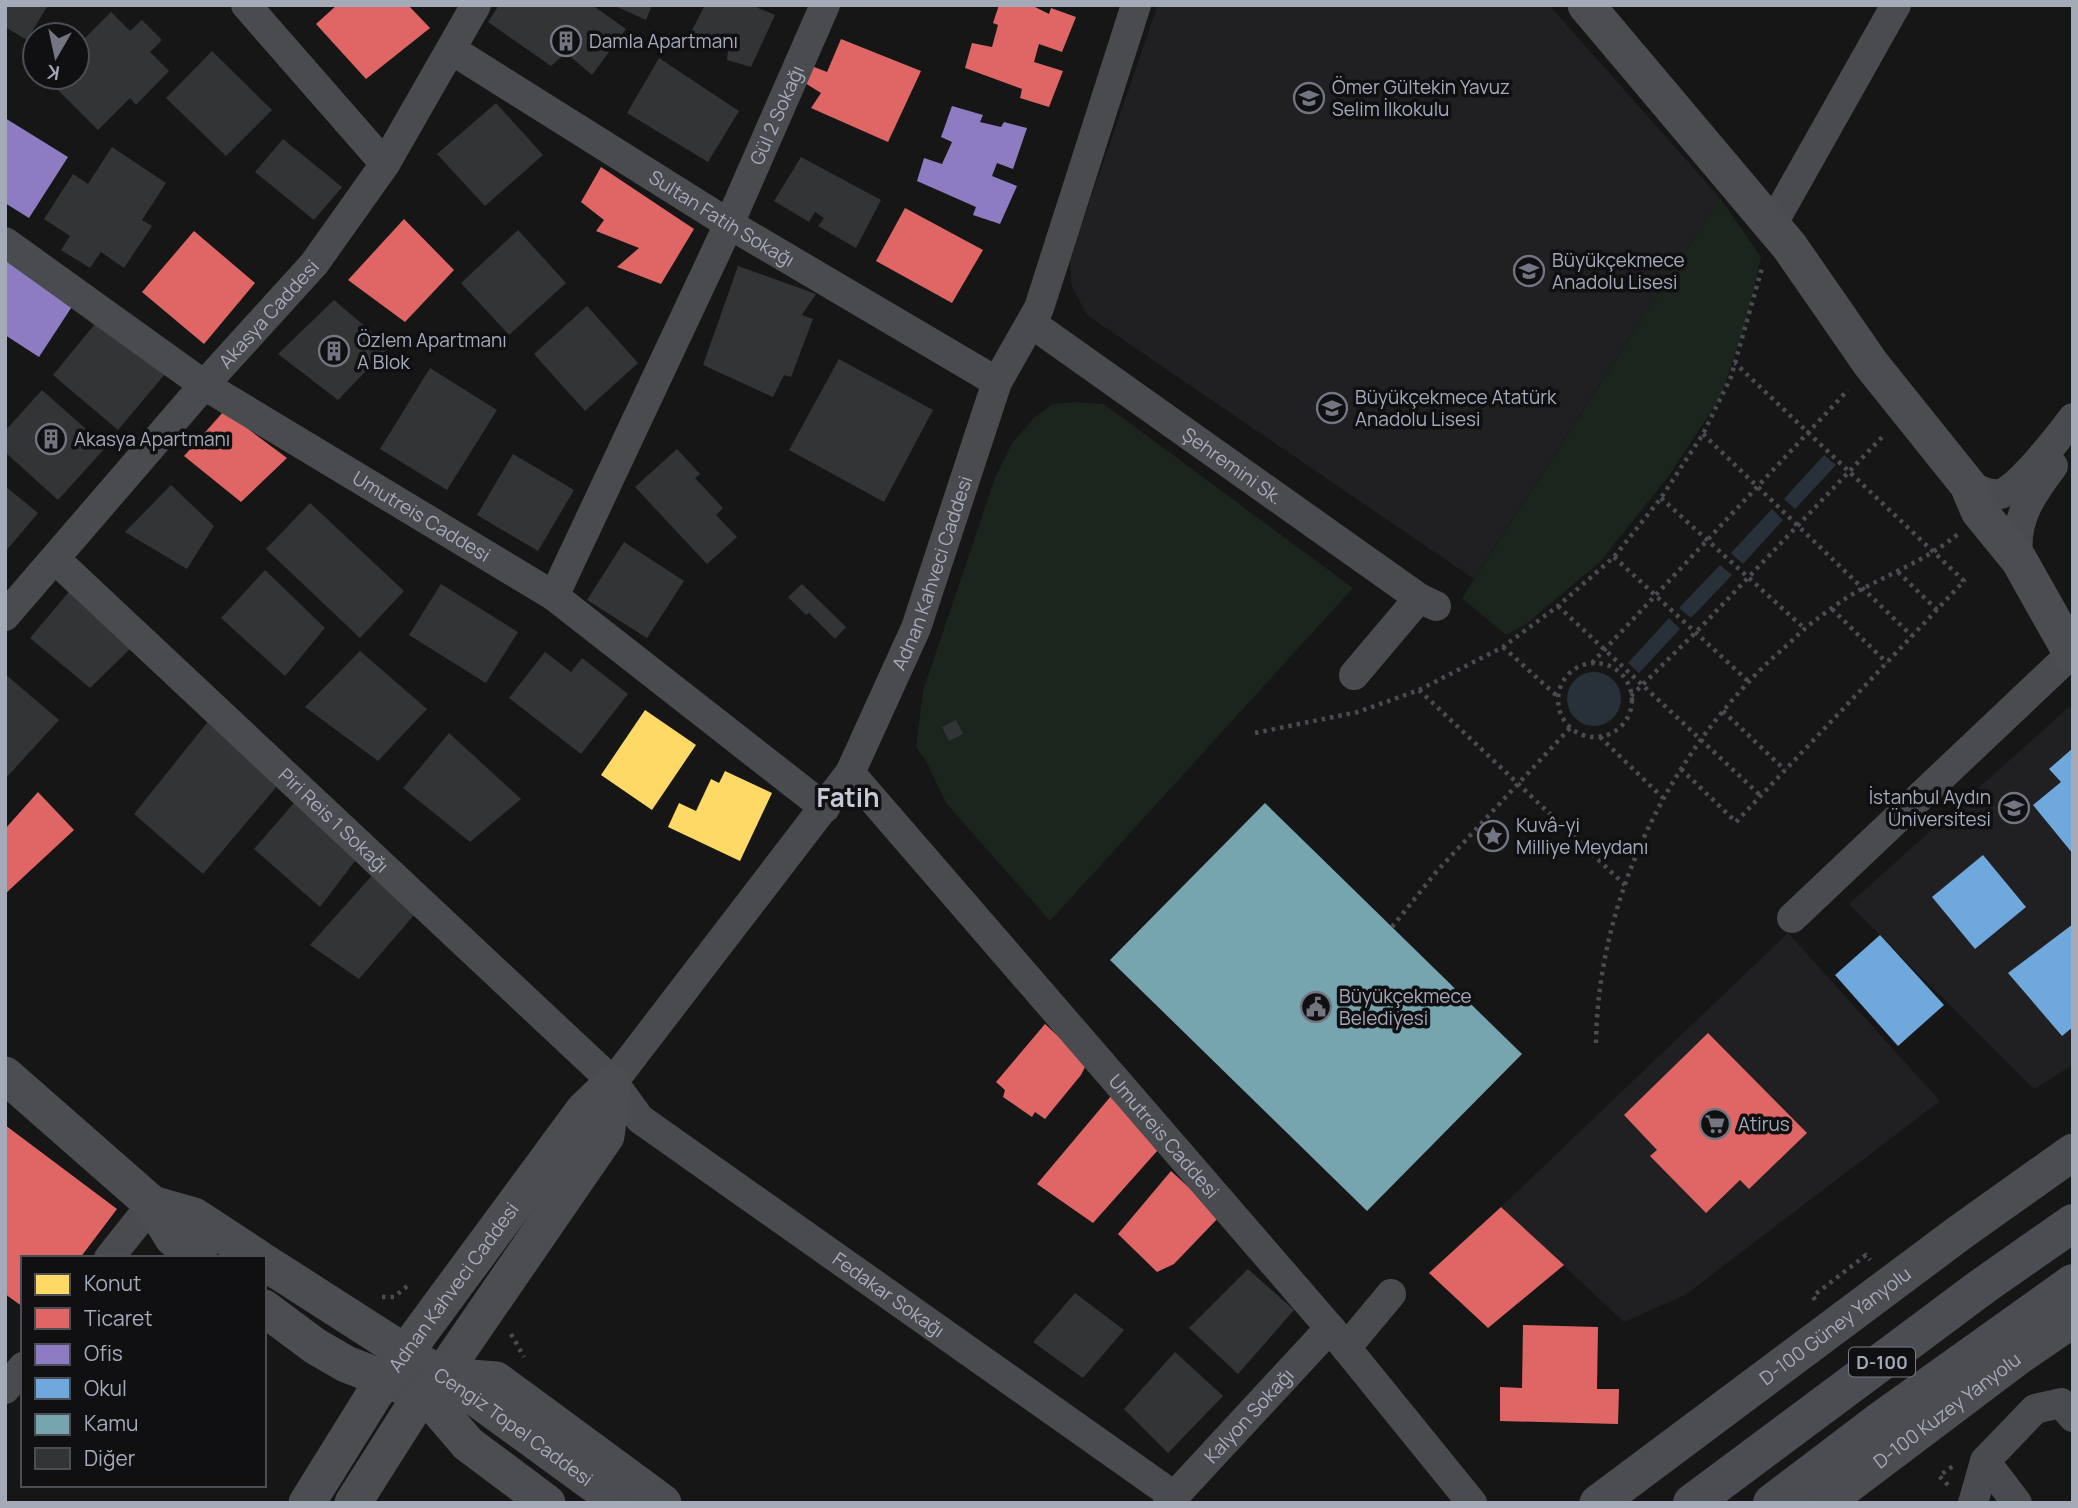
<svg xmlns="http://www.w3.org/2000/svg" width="2078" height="1508" font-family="Manrope,sans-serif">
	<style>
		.built { fill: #202022 }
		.green { fill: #1b241d }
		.water { fill: #283039 }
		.homes { fill: #ffd966 }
		.shops { fill: #e06666 }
		.offices { fill: #8e7cc3 }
		.schools { fill: #6fa8dc }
		.public { fill: #76a5af }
		.building { fill: #333436 }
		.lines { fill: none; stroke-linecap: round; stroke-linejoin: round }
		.path { stroke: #4b4c51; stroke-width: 4.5; stroke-dasharray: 3.5 5; stroke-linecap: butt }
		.minor { stroke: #4a4b4f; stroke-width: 30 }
		.major { stroke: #4c4d51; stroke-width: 37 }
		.highway { stroke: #4c4d52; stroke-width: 38 }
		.labels { text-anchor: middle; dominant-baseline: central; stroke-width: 7; stroke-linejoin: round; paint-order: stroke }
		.shield { fill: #101012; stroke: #787c87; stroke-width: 2 }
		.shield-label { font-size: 18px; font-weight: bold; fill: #a5aab9 }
		.poi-label { font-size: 19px; fill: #a5aab9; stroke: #101012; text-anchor: start }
		.street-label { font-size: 19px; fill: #a5aab9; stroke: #101012 }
		.district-label { font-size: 26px; font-weight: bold; fill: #c7cad4; stroke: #101012 }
	</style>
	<rect width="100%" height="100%" fill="#161616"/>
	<g class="built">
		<polygon points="1158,5 1549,5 1720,198 1474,579 1087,315 1071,284 1070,258"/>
		<polygon points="2069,707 2073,712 2073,1065 2034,1089 1849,904"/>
		<polygon points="1788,933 1940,1101 1685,1295 1624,1322 1501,1207"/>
	</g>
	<g class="green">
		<polygon points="1720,198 1761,257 1746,323 1720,398 1668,477 1600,562 1525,625 1506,635 1462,598"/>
		<polygon points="1073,402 1104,404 1353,588 1050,921 946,803 926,761 916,747 923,691 995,478 1012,443 1035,417 1053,404"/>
	</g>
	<g class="water">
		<polygon points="1824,455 1836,465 1795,509 1784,499"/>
		<polygon points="1772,509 1783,520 1743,564 1731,553"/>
		<polygon points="1720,565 1732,575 1691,618 1679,608"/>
		<polygon points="1669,618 1680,629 1639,673 1628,663"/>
		<circle cx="1594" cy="699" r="27"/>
	</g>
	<g class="homes">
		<polygon points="645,710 696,745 652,810 601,775"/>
		<polygon points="725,771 772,793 740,861 668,827 679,803 696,811 711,779 719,783"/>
	</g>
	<g class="shops">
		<polygon points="337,5 408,5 430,28 366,79 316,24"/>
		<polygon points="999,5 1031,5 1049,14 1051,8 1076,17 1062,52 1039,44 1034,62 1063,71 1049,107 1020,98 1022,89 965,68 972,43 992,47 998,25 993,23"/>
		<polygon points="841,39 921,71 888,142 811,108 821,93 805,83 809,65 827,72"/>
		<polygon points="601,167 694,229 661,284 617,267 639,248 596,231 604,220 581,202"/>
		<polygon points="905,208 983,250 952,303 876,261"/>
		<polygon points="404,219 454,270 405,322 348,280"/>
		<polygon points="194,231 255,283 204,344 142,292"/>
		<polygon points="224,411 287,458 241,502 184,456"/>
		<polygon points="38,792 74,830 5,894 5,829"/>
		<polygon points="1045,1024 1087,1063 1081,1075 1045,1119 1035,1112 1032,1117 1003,1097 1005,1090 996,1082"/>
		<polygon points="1708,1033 1807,1133 1749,1189 1740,1180 1706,1213 1650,1156 1657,1150 1624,1115"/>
		<polygon points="1111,1096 1158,1150 1093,1223 1037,1184"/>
		<polygon points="5,1125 117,1209 80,1258 23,1258 23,1307 5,1294"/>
		<polygon points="1171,1171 1220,1216 1174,1264 1157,1272 1118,1234"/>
		<polygon points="1501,1207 1564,1265 1488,1328 1429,1273"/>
		<polygon points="1523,1325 1598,1327 1597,1389 1619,1389 1618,1424 1500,1421 1500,1387 1522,1388"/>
	</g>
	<g class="offices">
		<polygon points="952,106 983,115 980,122 1001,127 1004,122 1027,128 1013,169 997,163 992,176 1017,186 1000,224 973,215 976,207 917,181 924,158 942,164 952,142 941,137"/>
		<polygon points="5,118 68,157 29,218 5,203"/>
		<polygon points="5,257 75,302 39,357 5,335"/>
	</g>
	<g class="schools">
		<polygon points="2073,748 2073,854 2033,805 2061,782 2049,769"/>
		<polygon points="1983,855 2026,907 1975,949 1932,897"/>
		<polygon points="2073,924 2073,1027 2062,1036 2008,973"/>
		<polygon points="1880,935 1944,1005 1898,1046 1835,975"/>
	</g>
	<polygon class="public" points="1265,803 1522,1054 1367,1211 1110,960"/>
	<g class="building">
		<polygon points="5,5 48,5 27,40 5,27"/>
		<polygon points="499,5 592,5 626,29 592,75 566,53 551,66 488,22"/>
		<polygon points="613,5 652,5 646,20"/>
		<polygon points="705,5 751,5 775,15 751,67 727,60 728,51 688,38"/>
		<polygon points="111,12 130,31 142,20 162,40 150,52 169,71 136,105 130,98 98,130 54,86 62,77 77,77 77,62 83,56 77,50 77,46"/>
		<polygon points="212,51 272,110 226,156 166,98"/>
		<polygon points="659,58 739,111 708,162 627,113"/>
		<polygon points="496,103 543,155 485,206 437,154"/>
		<polygon points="283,139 342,187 314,220 255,172"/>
		<polygon points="112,147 166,183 142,220 152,226 124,268 101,252 90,268 61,250 70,236 44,219 73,174 88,184"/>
		<polygon points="801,157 881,200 856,248 818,226 824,218 815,212 809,222 774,201"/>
		<polygon points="518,230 566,283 509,335 461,283"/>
		<polygon points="738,266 816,294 802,315 813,319 791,377 784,375 773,397 703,365"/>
		<polygon points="334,300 389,347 338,400 278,354"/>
		<polygon points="587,306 638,363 585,411 534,354"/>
		<polygon points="99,319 165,374 118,430 53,375"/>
		<polygon points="839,359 933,410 884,502 789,450"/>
		<polygon points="430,368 497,410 447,490 380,449"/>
		<polygon points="42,390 106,447 58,500 5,452 5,431"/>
		<polygon points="677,449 700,474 695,478 723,508 716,515 737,537 707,564 635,487"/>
		<polygon points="513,454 574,490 538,551 477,515"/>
		<polygon points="171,485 214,526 187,569 125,532"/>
		<polygon points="5,486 38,513 5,552"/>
		<polygon points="310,503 404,591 360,638 266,549"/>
		<polygon points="624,542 684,581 647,638 587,600"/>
		<polygon points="265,570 325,628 285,676 221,618"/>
		<polygon points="441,584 518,632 486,683 409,635"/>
		<polygon points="802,584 846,627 835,639 809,613 806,615 788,597"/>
		<polygon points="73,587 133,646 90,688 30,638"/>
		<polygon points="360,651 427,709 378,761 305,707"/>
		<polygon points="545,652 571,672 582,658 628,694 581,754 509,698"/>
		<polygon points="5,674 59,720 5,779"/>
		<polygon points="210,719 283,779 203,874 134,814"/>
		<polygon points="956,720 963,734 949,741 942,727"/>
		<polygon points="449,733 521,799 470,842 403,788"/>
		<polygon points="300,796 364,849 320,907 254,849"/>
		<polygon points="376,871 420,908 359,979 310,945"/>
		<polygon points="1248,1269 1294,1310 1238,1374 1189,1328"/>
		<polygon points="1075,1293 1124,1330 1083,1378 1033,1342"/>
		<polygon points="1175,1352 1223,1396 1168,1453 1124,1409"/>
	</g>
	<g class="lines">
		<g class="path">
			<polyline points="1703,434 1912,636"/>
			<polyline points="1661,498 1805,629"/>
			<polyline points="1614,557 1748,681"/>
			<polyline points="1898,572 1937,610"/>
			<polyline points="1558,606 1761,796"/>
			<polyline points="1832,609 1887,663"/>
			<polyline points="1503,647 1557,696"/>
			<circle cx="1595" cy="700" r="37"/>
			<polyline points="1592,663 1848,390"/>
			<polyline points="1419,690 1625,885"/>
			<polyline points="1631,696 1703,625 1884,435"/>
			<polyline points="1723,711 1785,770"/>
			<polyline points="1255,733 1358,712 1419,690 1503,647 1558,606 1614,557 1661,498 1703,434 1731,377 1762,268"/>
			<polyline points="1600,737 1663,798"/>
			<polyline points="1681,769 1736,822 1964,581 1735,363"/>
			<polyline points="1392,927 1437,871 1570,728"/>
			<path d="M1596 1043C1598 897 1670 752 1777 654 1789 644 1800 632 1813 622 1829 610 1847 596 1866 587 1898 570 1929 558 1958 534"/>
			<polyline points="382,1297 394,1297 410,1284"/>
			<polyline points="1815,1300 1813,1296 1866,1255 1870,1260"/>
			<polyline points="511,1334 524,1357"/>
			<polyline points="1948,1485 1939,1476 1953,1466"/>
		</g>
		<g class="minor">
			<path id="s1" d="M452 50 729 224 997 382"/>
			<polyline points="385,164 476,5"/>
			<polyline points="1772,225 1896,5"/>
			<path id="s2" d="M5 242 204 385 554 596 825 808"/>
			<path id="s3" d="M1031 323 1419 598 1436 606"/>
			<path d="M1968 485C1977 489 1989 496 2000 494 2017 491 2061 434 2073 418"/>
			<path id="s4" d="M55 559 613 1082 640 1119 1174 1496"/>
			<path d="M2019 560C2012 522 2031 495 2053 466"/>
			<path id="s5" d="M554 596 729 224 825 5"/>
			<path id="s6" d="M5 616 204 385 314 264 385 164 246 5"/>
			<polyline points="1354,675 1419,598"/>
			<path id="s7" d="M850 773 1330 1328 1472 1503"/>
			<polyline points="1792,918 2071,654"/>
			<path id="s8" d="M613 1082 850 773 916 628 997 382 1039 308 1136 5"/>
			<polyline points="109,1258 152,1204"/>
			<polyline points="1346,1348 1391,1294"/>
			<polyline points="5,1389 23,1367"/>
			<polyline points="1985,1461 2017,1503"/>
			<path id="s9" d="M1168 1503 1330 1328"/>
			<polyline points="1973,1503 1985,1461 2035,1409 2061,1403 2073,1417"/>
		</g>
		<g class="major">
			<polyline points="1586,5 1790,247 1871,364 1968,485 1979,511 2019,560 2073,656"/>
			<polyline points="5,1075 152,1204 173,1238 199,1258"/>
			<polyline points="152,1204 194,1216 258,1258"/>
			<path id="s10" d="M264 1262 476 1398 620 1503"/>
			<polyline points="264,1308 315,1346 346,1364 408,1388"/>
			<polyline points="446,1376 496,1380 663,1503"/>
			<polyline points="425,1394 468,1444 547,1503"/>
			<path id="s11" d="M307 1503 374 1395 584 1110 613 1082"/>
			<polyline points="353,1503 410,1413 452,1360 606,1136 613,1082"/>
			<path id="s12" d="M1598 1503 1962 1231 2073 1152"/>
			<path id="s13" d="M1824 1503 2019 1356 2073 1319"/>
		</g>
		<g class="highway">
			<polyline points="1692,1503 1983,1286 2073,1223"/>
			<polyline points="1772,1503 1884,1418 2073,1283"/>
		</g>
	</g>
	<defs>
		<g id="building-ring" transform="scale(1.575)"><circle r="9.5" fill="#101012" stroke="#737680" stroke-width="1.5"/><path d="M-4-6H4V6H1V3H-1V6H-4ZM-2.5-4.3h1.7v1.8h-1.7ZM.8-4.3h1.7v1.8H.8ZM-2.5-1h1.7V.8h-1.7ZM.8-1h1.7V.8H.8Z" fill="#737680"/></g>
		<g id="school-ring" transform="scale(1.575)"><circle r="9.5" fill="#101012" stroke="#737680" stroke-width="1.5"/><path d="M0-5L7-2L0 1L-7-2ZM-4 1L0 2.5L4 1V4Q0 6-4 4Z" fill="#737680"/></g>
		<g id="university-ring" transform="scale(1.575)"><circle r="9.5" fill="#101012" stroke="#737680" stroke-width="1.5"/><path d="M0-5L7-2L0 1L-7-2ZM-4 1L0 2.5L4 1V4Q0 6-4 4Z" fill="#737680"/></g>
		<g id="sight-ring" transform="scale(1.575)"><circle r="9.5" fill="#101012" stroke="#737680" stroke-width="1.5"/><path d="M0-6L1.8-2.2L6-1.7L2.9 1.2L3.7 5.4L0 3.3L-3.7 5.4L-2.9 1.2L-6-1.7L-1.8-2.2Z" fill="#737680"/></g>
		<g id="civic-ring" transform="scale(1.575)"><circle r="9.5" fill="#101012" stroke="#737680" stroke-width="1.5"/><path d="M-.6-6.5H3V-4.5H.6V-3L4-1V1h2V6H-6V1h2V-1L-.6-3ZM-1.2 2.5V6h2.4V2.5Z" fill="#737680"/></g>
		<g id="supermarket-ring" transform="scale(1.575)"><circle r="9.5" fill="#101012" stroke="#737680" stroke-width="1.5"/><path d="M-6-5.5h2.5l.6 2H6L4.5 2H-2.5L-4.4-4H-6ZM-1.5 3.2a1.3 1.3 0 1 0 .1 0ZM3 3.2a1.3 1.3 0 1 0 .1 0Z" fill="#737680"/></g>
	</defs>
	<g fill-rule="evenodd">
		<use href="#building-ring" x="566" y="41"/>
		<use href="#school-ring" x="1309" y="98"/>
		<use href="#school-ring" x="1529" y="271"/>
		<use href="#building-ring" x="334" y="351"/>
		<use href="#school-ring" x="1332" y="408"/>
		<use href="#building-ring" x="51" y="439"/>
		<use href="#university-ring" x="2014" y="808"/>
		<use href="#sight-ring" x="1493" y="836"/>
		<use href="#civic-ring" x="1316" y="1007"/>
		<use href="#supermarket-ring" x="1715" y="1124"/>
	</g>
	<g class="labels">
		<rect class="shield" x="1849" y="1347.5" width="66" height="29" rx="5"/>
		<g class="shield-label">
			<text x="1882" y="1362">D-100</text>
		</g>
		<g class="poi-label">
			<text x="589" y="41">Damla Apartmanı</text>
			<text x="1332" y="87">Ömer Gültekin Yavuz<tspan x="1332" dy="22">Selim İlkokulu</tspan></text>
			<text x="1552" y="260">Büyükçekmece<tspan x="1552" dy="22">Anadolu Lisesi</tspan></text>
			<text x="357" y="340">Özlem Apartmanı<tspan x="357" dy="22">A Blok</tspan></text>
			<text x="1355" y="397">Büyükçekmece Atatürk<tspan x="1355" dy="22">Anadolu Lisesi</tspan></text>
			<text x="74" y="439">Akasya Apartmanı</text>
			<text x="1991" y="797" text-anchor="end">İstanbul Aydın<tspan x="1991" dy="22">Üniversitesi</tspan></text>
			<text x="1516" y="825">Kuvâ-yi<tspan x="1516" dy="22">Milliye Meydanı</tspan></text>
			<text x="1339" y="996">Büyükçekmece<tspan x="1339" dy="22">Belediyesi</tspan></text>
			<text x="1738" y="1124">Atirus</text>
		</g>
		<g class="street-label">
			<text stroke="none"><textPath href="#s5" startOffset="530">Gül 2 Sokağı</textPath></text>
			<text stroke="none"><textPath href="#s1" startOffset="318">Sultan Fatih Sokağı</textPath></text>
			<text stroke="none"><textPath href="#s6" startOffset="401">Akasya Caddesi</textPath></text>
			<text stroke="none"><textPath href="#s3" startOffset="247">Şehremini Sk.</textPath></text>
			<text stroke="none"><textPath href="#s2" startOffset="499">Umutreis Caddesi</textPath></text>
			<text stroke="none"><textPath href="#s8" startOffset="606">Adnan Kahveci Caddesi</textPath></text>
			<text stroke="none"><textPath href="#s4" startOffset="382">Piri Reis 1 Sokağı</textPath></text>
			<text stroke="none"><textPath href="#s7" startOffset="480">Umutreis Caddesi</textPath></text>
			<text stroke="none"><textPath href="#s11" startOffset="261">Adnan Kahveci Caddesi</textPath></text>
			<text stroke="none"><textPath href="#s4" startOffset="1115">Fedakar Sokağı</textPath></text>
			<text stroke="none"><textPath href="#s12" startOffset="296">D-100 Güney Yanyolu</textPath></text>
			<text stroke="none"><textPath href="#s13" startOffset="154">D-100 Kuzey Yanyolu</textPath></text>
			<text stroke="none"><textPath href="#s9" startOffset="119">Kalyon Sokağı</textPath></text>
			<text stroke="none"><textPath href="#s10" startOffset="299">Cengiz Topel Caddesi</textPath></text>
		</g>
		<g class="district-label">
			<text x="848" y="797">Fatih</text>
		</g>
	</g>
	<rect width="2078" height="1508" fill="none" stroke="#a5aab9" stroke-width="14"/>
	<rect x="21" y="1256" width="245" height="231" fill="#101012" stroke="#4c4e55" stroke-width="2"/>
	<rect x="35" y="1274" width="35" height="21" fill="#ffd966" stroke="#4c4e55" stroke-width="2"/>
	<text x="84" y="1291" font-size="21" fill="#a5aab9">Konut</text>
	<rect x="35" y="1308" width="35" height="21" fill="#e06666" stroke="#4c4e55" stroke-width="2"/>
	<text x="84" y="1326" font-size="21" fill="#a5aab9">Ticaret</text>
	<rect x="35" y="1344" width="35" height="21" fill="#8e7cc3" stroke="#4c4e55" stroke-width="2"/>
	<text x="84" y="1361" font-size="21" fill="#a5aab9">Ofis</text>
	<rect x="35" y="1378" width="35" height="21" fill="#6fa8dc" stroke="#4c4e55" stroke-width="2"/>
	<text x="84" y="1396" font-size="21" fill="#a5aab9">Okul</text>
	<rect x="35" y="1414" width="35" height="21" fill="#76a5af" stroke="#4c4e55" stroke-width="2"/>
	<text x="84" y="1431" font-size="21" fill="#a5aab9">Kamu</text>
	<rect x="35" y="1448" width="35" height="21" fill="#333436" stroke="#4c4e55" stroke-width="2"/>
	<text x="84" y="1466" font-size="21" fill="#a5aab9">Diğer</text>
	<g transform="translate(56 56) rotate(189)"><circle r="33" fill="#101012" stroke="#4c4e55" stroke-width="2"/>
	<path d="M0-5L12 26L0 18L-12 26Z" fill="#737680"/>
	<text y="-10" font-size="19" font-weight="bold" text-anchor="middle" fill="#a5aab9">K</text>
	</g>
</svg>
